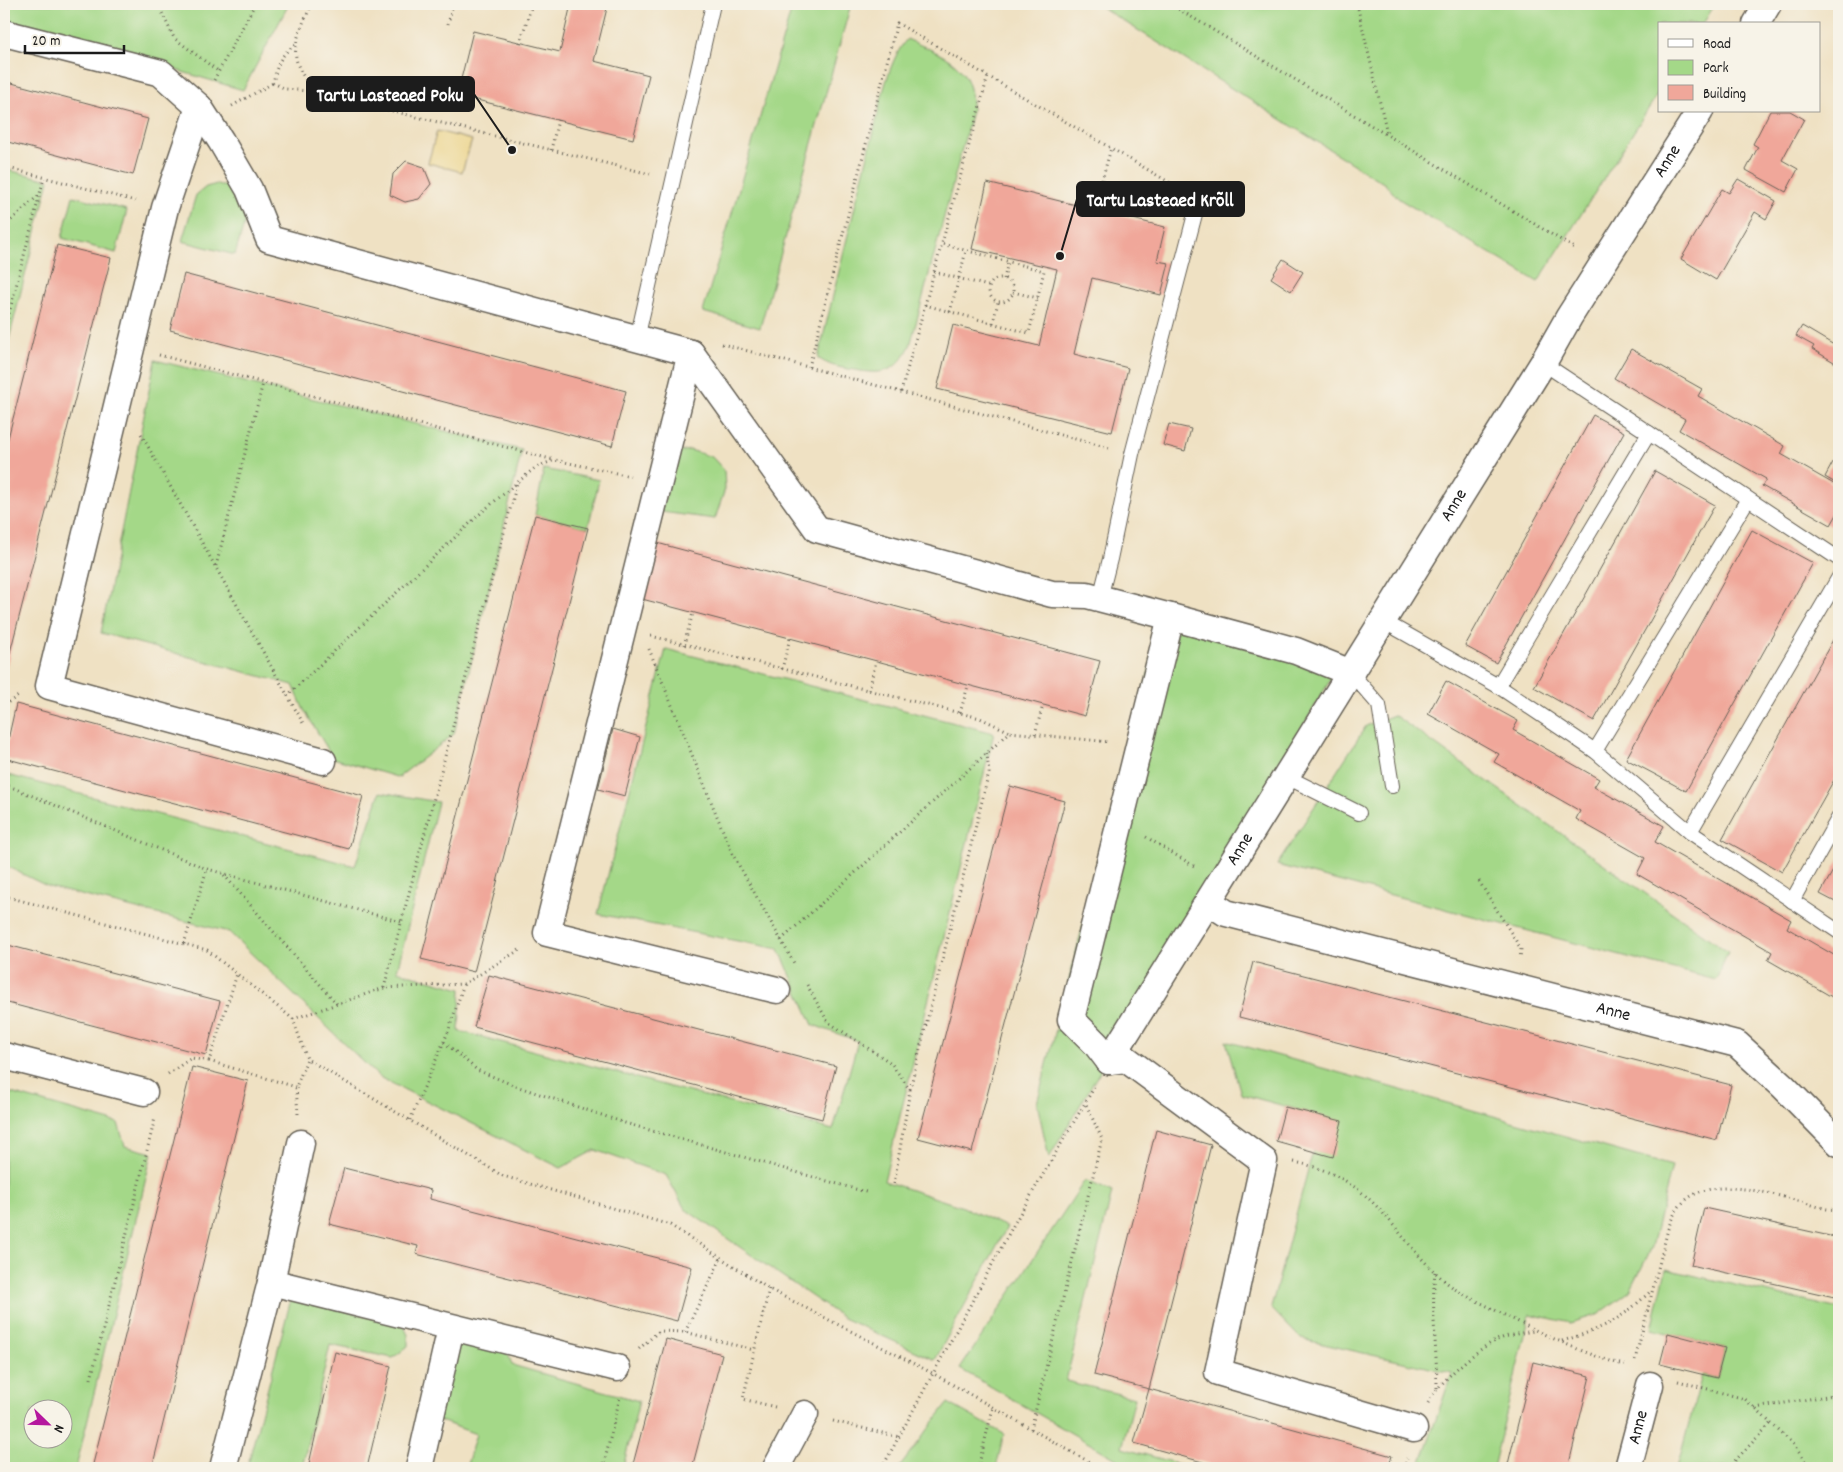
<svg xmlns="http://www.w3.org/2000/svg" width="1843" height="1472" font-family="Dekko,sans-serif">
	<style>
		.green { fill: #a4d888; stroke: #607a52; fill-rule: evenodd }
		.sand { fill: #eeda9e; stroke: #857b5d }
		.building { fill: #f0a79a }
		.lines { fill: none; stroke-linecap: round; stroke-linejoin: round }
		.service-casing { stroke: #666156; stroke-width: 16 }
		.minor-casing { stroke: #666156; stroke-width: 29 }
		.path { stroke: #666156; stroke-width: 3; stroke-dasharray: 1 4; stroke-linecap: butt }
		.service { stroke: #fff; stroke-width: 14 }
		.minor { stroke: #fff; stroke-width: 26 }
		.labels { text-anchor: middle; dominant-baseline: central; stroke-width: 5; stroke-linejoin: round; paint-order: stroke }
		.street-label { font-size: 18px; fill: #1c1c1c; stroke: #f7f3e8 }
		.leader { fill: none; stroke: #1c1c1c; stroke-width: 2 }
		.callout-dot { fill: #1c1c1c; stroke: #f7f3e8; stroke-width: 2 }
		.callout { fill: #1c1c1c; stroke: #1c1c1c; stroke-width: 2 }
		.callout-label { font-size: 19px; text-anchor: middle; font-weight: bold; fill: #fff }
	</style>
	<rect width="100%" height="100%" fill="#f7f3e8"/>
	<filter id="ink" filterUnits="userSpaceOnUse"><feTurbulence type="fractalNoise" baseFrequency=".02" numOctaves="2"/><feDisplacementMap in="SourceGraphic" scale="10" xChannelSelector="R" yChannelSelector="G"/><feConvolveMatrix kernelMatrix="1 2 1 2 8 2 1 2 1" color-interpolation-filters="sRGB"/></filter>
	<filter id="wash" filterUnits="userSpaceOnUse"><feTurbulence type="fractalNoise" baseFrequency=".0096" numOctaves="4" result="noise"/><feDisplacementMap in="SourceGraphic" scale="20" xChannelSelector="R" yChannelSelector="G"/><feGaussianBlur stdDeviation="1.12" result="paint"/><feColorMatrix in="noise" values="0 0 0 0 0 0 0 0 0 0 0 0 0 0 0 0 0 1.4 0 .05"/><feComposite in="paint" operator="in"/></filter>
	<g filter="url(#wash)">
		<rect width="100%" height="100%" fill="#efe1c3"/>
		<g class="green">
			<polygon points="4,4 289,4 243,90 4,19"/>
			<polygon points="793,4 851,4 760,328 703,312"/>
			<polygon points="1096,4 1715,4 1703,24 1659,24 1659,92 1538,282 1399,199 1385,184"/>
			<path d="M907 39C944 56 974 63 972 111L910 346C896 373 882 375 855 370 841 368 829 366 818 358 835 286 853 214 871 143 879 112 886 63 907 39Z"/>
			<polygon points="4,169 49,180 4,359"/>
			<polygon points="217,184 228,187 248,211 235,255 182,241 196,195 206,187"/>
			<polygon points="73,196 127,210 116,253 62,238"/>
			<polygon points="155,360 522,450 454,734 400,776 400,778 333,758 303,708 293,685 101,633"/>
			<polygon points="690,450 712,457 724,470 725,489 715,519 661,512 679,452"/>
			<polygon points="544,469 599,480 588,528 535,515"/>
			<polygon points="1163,616 1342,660 1049,1158 1037,1103"/>
			<polygon points="666,649 994,733 884,1181 963,1207 1007,1227 935,1360 843,1318 728,1239 685,1209 666,1175 595,1150 561,1168 379,1077 229,932 49,887 4,865 4,774 355,866 380,792 438,802 397,971 461,989 459,1031 833,1130 858,1041 813,1025 779,949 598,914"/>
			<polygon points="1394,715 1728,952 1716,980 1277,865 1366,726"/>
			<polygon points="1226,1041 1672,1166 1652,1247 1630,1291 1599,1314 1571,1323 1530,1314 1493,1468 1419,1468 1452,1373 1301,1339 1271,1308 1313,1151 1342,1122 1241,1094"/>
			<path d="M4 1091 118 1123 125 1146 152 1153 76 1468H4ZM32 1410H62V1440H32Z"/>
			<polygon points="1085,1180 1112,1192 1066,1381 1135,1398 1122,1448 1193,1468 1132,1468 960,1369"/>
			<polygon points="1666,1269 1839,1309 1839,1468 1677,1468 1702,1375 1717,1378 1725,1348 1652,1329"/>
			<polygon points="291,1299 403,1324 408,1335 408,1346 393,1358 330,1345 302,1468 247,1468"/>
			<polygon points="459,1319 500,1330 512,1365 639,1401 623,1468 466,1468 476,1434 435,1419"/>
			<polygon points="948,1403 1004,1434 996,1468 899,1468"/>
		</g>
		<polygon class="sand" points="437,131 472,140 462,172 428,163"/>
		<g id="blocks">
			<g class="building">
				<polygon points="571,4 608,4 594,61 649,75 633,139 457,95 473,31 560,52"/>
				<polygon points="1830,4 1839,4 1839,13 1829,5"/>
				<polygon points="4,81 148,119 133,175 4,141"/>
				<polygon points="1770,111 1790,111 1804,119 1782,160 1798,169 1786,192 1746,170 1758,147 1753,144"/>
				<polygon points="406,161 424,167 431,184 419,199 405,202 390,195 393,174"/>
				<polygon points="1738,179 1776,201 1766,219 1755,212 1716,280 1681,259 1722,189 1729,193"/>
				<polygon points="987,183 1165,227 1157,261 1169,263 1161,295 1092,278 1074,354 1128,368 1112,432 937,389 953,325 1039,346 1057,269 972,249"/>
				<polygon points="57,245 111,258 4,676 4,454"/>
				<polygon points="1283,259 1303,272 1291,291 1271,278"/>
				<polygon points="184,274 626,391 612,446 170,330"/>
				<polygon points="1802,326 1839,348 1839,365 1812,349 1814,346 1796,336"/>
				<polygon points="1631,349 1702,389 1698,396 1785,446 1781,454 1839,487 1839,511 1831,525 1762,486 1766,479 1679,430 1685,419 1614,378"/>
				<polygon points="1593,415 1624,432 1496,663 1465,646"/>
				<polygon points="1169,424 1191,429 1185,451 1163,445"/>
				<polygon points="1839,451 1839,485 1825,477"/>
				<polygon points="1655,471 1715,505 1594,721 1534,687"/>
				<polygon points="535,515 588,528 474,972 421,959"/>
				<polygon points="1752,530 1813,563 1686,791 1626,759"/>
				<polygon points="657,543 1100,661 1085,716 642,599"/>
				<polygon points="1839,629 1839,771 1782,872 1722,839"/>
				<polygon points="1446,681 1518,721 1513,730 1599,779 1594,787 1664,826 1655,842 1791,920 1787,928 1839,958 1839,1001 1768,960 1772,952 1637,874 1645,858 1576,819 1580,811 1494,762 1499,754 1428,714"/>
				<polygon points="16,704 363,796 349,849 4,758"/>
				<polygon points="613,729 640,737 625,796 598,789"/>
				<polygon points="1010,786 1065,801 972,1152 918,1138"/>
				<polygon points="1839,860 1839,904 1820,894"/>
				<polygon points="4,944 220,1001 206,1055 4,1002"/>
				<polygon points="1253,962 1731,1085 1717,1140 1239,1017"/>
				<polygon points="489,975 836,1066 822,1119 474,1027"/>
				<polygon points="192,1067 248,1081 152,1468 92,1468"/>
				<polygon points="1285,1107 1342,1121 1333,1157 1276,1141"/>
				<polygon points="1156,1130 1211,1145 1149,1389 1094,1375"/>
				<polygon points="344,1168 431,1190 430,1199 692,1267 677,1321 416,1254 418,1246 329,1224"/>
				<polygon points="1704,1208 1839,1238 1839,1298 1691,1265"/>
				<polygon points="1668,1333 1725,1348 1717,1378 1660,1364"/>
				<polygon points="666,1339 722,1354 692,1468 632,1468"/>
				<polygon points="335,1352 391,1366 367,1468 308,1468"/>
				<polygon points="1533,1362 1590,1376 1568,1468 1507,1468"/>
				<polygon points="1149,1389 1392,1456 1388,1468 1224,1468 1134,1443"/>
			</g>
		</g>
	</g>
	<g filter="url(#ink)">
		<use href="#blocks" fill-opacity="0" stroke="#666156" stroke-width="1"/>
		<g class="lines">
			<g class="service-casing">
				<g id="service">
					<polyline points="637,339 713,4"/>
					<polyline points="1543,363 1839,559"/>
					<polyline points="1100,598 1110,559 1132,454 1199,199"/>
					<polyline points="1383,621 1498,686 1595,751 1690,832 1839,932"/>
					<polyline points="1351,673 1379,705 1392,786"/>
					<polyline points="1498,686 1649,433"/>
					<polyline points="1595,751 1748,499"/>
					<polyline points="1287,777 1359,813"/>
					<polyline points="1690,832 1839,577"/>
					<polyline points="1792,901 1839,817"/>
				</g>
			</g>
			<g class="minor-casing">
				<g id="minor">
					<polyline points="1756,24 1768,4"/>
					<polyline points="4,33 161,73 199,107 221,141 249,189 269,239 691,353 817,529 1052,594 1087,595 1171,617 1296,651 1351,673"/>
					<polyline points="199,107 165,208 49,686 323,761"/>
					<polyline points="691,353 547,933 777,990"/>
					<path id="s1" d="M1209 902 1226 913 1737 1044 1783 1086 1839 1143"/>
					<polyline points="4,1056 144,1092"/>
					<path id="s2" d="M1109 1061 1543 363 1569 317 1700 111"/>
					<polyline points="1109,1061 1126,1059 1264,1161 1218,1372 1414,1429"/>
					<polyline points="1109,1061 1096,1044 1071,1019 1171,617"/>
					<polyline points="271,1282 617,1368"/>
					<polyline points="223,1468 271,1282 301,1143"/>
					<polyline points="419,1468 451,1328"/>
					<polyline points="776,1468 805,1414"/>
					<path id="s3" d="M1628 1468 1650 1385"/>
				</g>
			</g>
			<g class="path">
				<polyline points="158,4 174,38 218,71"/>
				<path d="M312 4C294 41 284 62 319 93L650 174"/>
				<polyline points="1170,4 1576,249"/>
				<polyline points="1357,4 1387,133"/>
				<polyline points="448,24 453,4"/>
				<polyline points="520,43 532,4"/>
				<path d="M295 45C280 55 277 65 273 83L286 89 318 92"/>
				<polyline points="214,80 255,4"/>
				<polyline points="232,106 273,83"/>
				<polyline points="551,150 558,120"/>
				<polyline points="4,167 135,201"/>
				<polyline points="1094,209 1111,148"/>
				<polyline points="4,227 39,195"/>
				<polyline points="934,272 988,286"/>
				<circle cx="1001" cy="290" r="12"/>
				<polyline points="1004,279 1008,262"/>
				<polyline points="1013,292 1038,298"/>
				<polyline points="925,305 1029,333 1044,271 942,244"/>
				<polyline points="950,312 966,251"/>
				<polyline points="993,323 998,302"/>
				<polyline points="4,333 44,178"/>
				<polyline points="722,344 1109,448"/>
				<polyline points="159,355 554,460"/>
				<polyline points="809,367 897,23 1179,188"/>
				<polyline points="901,392 988,76"/>
				<polyline points="141,434 303,723"/>
				<polyline points="216,566 263,383"/>
				<polyline points="651,636 980,718 1010,732"/>
				<polyline points="684,645 693,613"/>
				<polyline points="649,649 732,853 795,965"/>
				<polyline points="782,669 790,638"/>
				<polyline points="869,690 876,661"/>
				<polyline points="287,696 483,511 536,467 555,460 630,476"/>
				<polyline points="4,705 20,695"/>
				<polyline points="960,713 968,686"/>
				<polyline points="1035,734 1043,705"/>
				<polyline points="4,784 207,869 402,922"/>
				<polyline points="1146,837 1194,866"/>
				<polyline points="224,875 337,1004"/>
				<polyline points="1479,881 1521,949 1520,959"/>
				<polyline points="4,896 207,950 293,1019 307,1059 503,1176 670,1225 769,1289 934,1374 1100,1468"/>
				<polyline points="781,940 1010,732 1110,742"/>
				<polyline points="184,944 207,869"/>
				<polyline points="807,985 828,1022 891,1063 910,1090 894,1184"/>
				<polyline points="384,988 517,483"/>
				<polyline points="293,1019 384,988 464,984 521,949"/>
				<polyline points="444,1042 477,1070 513,1085 625,1123 869,1193"/>
				<polyline points="209,1061 296,1087"/>
				<polyline points="168,1074 191,1058 209,1061 237,974"/>
				<polyline points="910,1089 989,773 987,753"/>
				<polyline points="298,1114 296,1087 307,1059"/>
				<polyline points="410,1120 448,1032 464,984"/>
				<path d="M1294 1162C1380 1178 1391 1239 1451 1286 1462 1295 1478 1301 1491 1308 1534 1330 1580 1353 1627 1366"/>
				<path d="M1435 1272C1431 1310 1437 1350 1437 1389"/>
				<polyline points="769,1289 743,1399 775,1407"/>
				<polyline points="685,1332 722,1256"/>
				<path d="M1562 1341C1605 1328 1619 1321 1652 1290"/>
				<polyline points="639,1349 659,1331 685,1332 754,1350"/>
				<path d="M1635 1360 1668 1229C1672 1218 1676 1208 1686 1200 1718 1172 1791 1200 1827 1209L1839 1210"/>
				<polyline points="91,1379 155,1118"/>
				<polyline points="1678,1381 1745,1399 1793,1444 1810,1468"/>
				<path d="M1428 1403C1438 1383 1473 1352 1493 1342 1506 1335 1521 1333 1535 1331"/>
				<polyline points="1755,1408 1839,1394"/>
				<polyline points="833,1421 899,1437"/>
				<polyline points="1031,1429 1102,1139 1085,1102"/>
				<polyline points="603,1468 620,1397"/>
				<polyline points="882,1468 1014,1224 1095,1086"/>
				<polyline points="978,1468 993,1408"/>
				<polyline points="1405,1468 1407,1458"/>
				<polyline points="1728,1468 1771,1423"/>
			</g>
			<use href="#service" class="service"/>
			<use href="#minor" class="minor"/>
		</g>
	</g>
	<g class="labels">
		<g class="street-label">
			<text stroke="none"><textPath href="#s2" startOffset="1059">Anne</textPath></text>
			<text stroke="none"><textPath href="#s2" startOffset="654">Anne</textPath></text>
			<text stroke="none"><textPath href="#s2" startOffset="249">Anne</textPath></text>
			<text stroke="none"><textPath href="#s1" startOffset="420">Anne</textPath></text>
			<text stroke="none"><textPath href="#s3" startOffset="42">Anne</textPath></text>
		</g>
	</g>
	<path class="leader" d="M512 150L474 94M1060 256L1077 199"/>
	<g class="callout-dot">
		<circle cx="512" cy="150" r="5"/>
		<circle cx="1060" cy="256" r="5"/>
	</g>
	<g class="callout">
		<rect x="307" y="77" width="167" height="34" rx="5"/>
		<rect x="1077" y="182" width="167" height="34" rx="5"/>
	</g>
	<g class="callout-label">
		<text x="390" y="101">Tartu Lasteaed Poku</text>
		<text x="1160" y="206">Tartu Lasteaed Krõll</text>
	</g>
	<rect width="1843" height="1472" fill="none" stroke="#f7f3e8" stroke-width="20"/>
	<rect x="1658" y="22" width="162" height="90" fill="#f7f3e8" stroke="#9f9d96"/>
	<rect x="1668" y="39" width="25" height="8" fill="#ffffff" stroke="#9f9d96"/>
	<text x="1703" y="48" font-size="15" fill="#1c1c1c">Road</text>
	<rect x="1668" y="60" width="25" height="15" fill="#a4d888" stroke="#9f9d96"/>
	<text x="1703" y="72" font-size="15" fill="#1c1c1c">Park</text>
	<rect x="1668" y="85" width="25" height="15" fill="#f0a79a" stroke="#9f9d96"/>
	<text x="1703" y="98" font-size="15" fill="#1c1c1c">Building</text>
	<g transform="translate(48 1424) rotate(113)"><circle r="24" fill="#f7f3e8" stroke="#9f9d96"/>
	<path d="M0-4L9 19L0 12L-9 19Z" fill="#b5179e"/>
	<text y="-8" font-size="14" font-weight="bold" text-anchor="middle" fill="#1c1c1c">N</text>
	</g>
	<path d="M25 45v8h99v-8" fill="none" stroke="#1c1c1c" stroke-width="2.5"/>
	<text x="32" y="45" font-size="15" fill="#1c1c1c" stroke="#f7f3e8" stroke-width="4" paint-order="stroke">20 m</text>
</svg>
